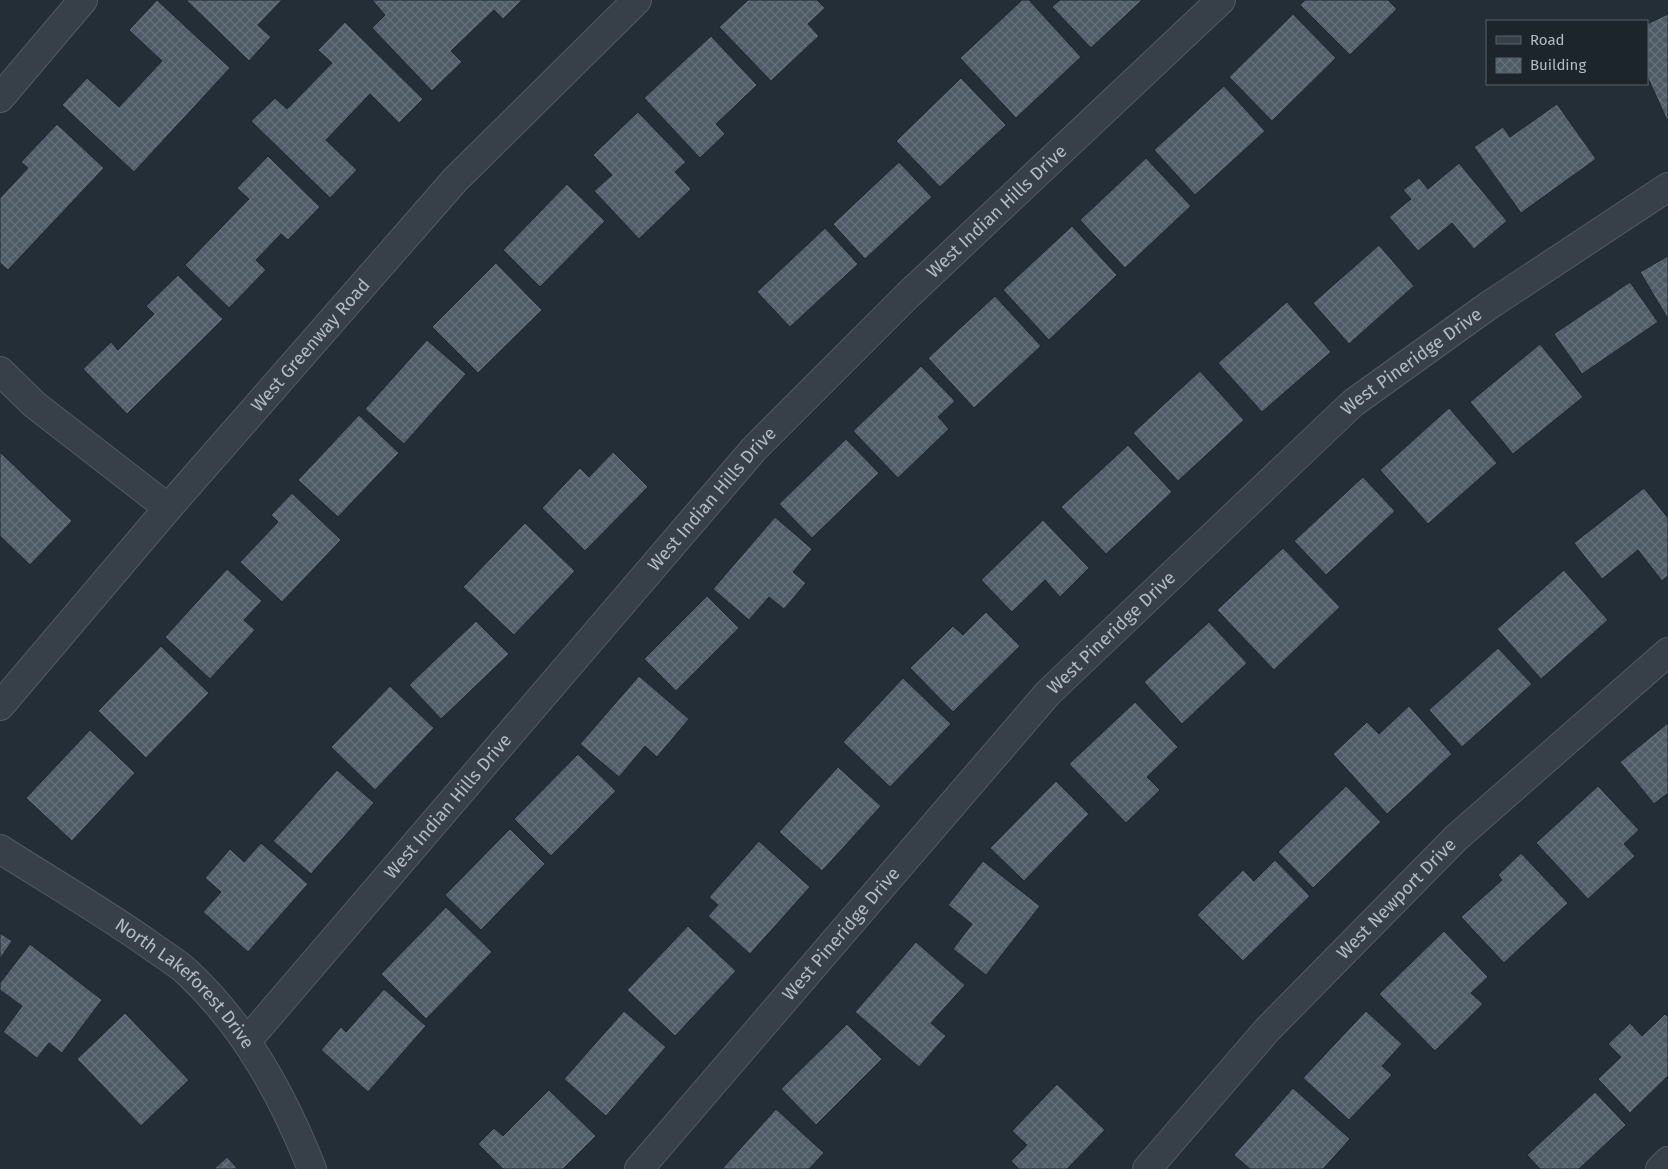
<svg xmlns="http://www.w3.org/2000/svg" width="1668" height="1169" font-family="'Fira Sans',sans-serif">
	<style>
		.building { fill: url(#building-cross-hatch); stroke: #1e272e }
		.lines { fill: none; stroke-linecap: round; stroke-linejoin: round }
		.minor-casing { stroke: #525b62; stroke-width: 30 }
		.minor { stroke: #374048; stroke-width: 28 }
		.labels { text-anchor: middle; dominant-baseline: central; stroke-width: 4.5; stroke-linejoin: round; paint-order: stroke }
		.street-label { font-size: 18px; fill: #b2bbc4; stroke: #1c252c }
	</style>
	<defs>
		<pattern id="building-cross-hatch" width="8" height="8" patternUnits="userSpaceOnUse" patternTransform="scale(1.25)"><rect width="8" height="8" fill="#4f5b66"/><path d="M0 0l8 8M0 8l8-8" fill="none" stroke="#66717a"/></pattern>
	</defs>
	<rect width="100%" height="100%" fill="#242e37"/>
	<g class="building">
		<polygon points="157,0 230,68 134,172 62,105 87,78 119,107 162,61 129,30"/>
		<polygon points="186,0 282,0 258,25 271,37 249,61"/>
		<polygon points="372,0 522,0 503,19 494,10 451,51 462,62 432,91 372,28 385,15"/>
		<polygon points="748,0 817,0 825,8 808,24 819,36 771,81 719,27"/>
		<polygon points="1022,0 1029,0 1081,57 1016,118 960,58"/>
		<polygon points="1060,0 1142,0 1091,48 1052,7"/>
		<polygon points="1305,0 1388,0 1397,9 1350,55 1300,5"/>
		<polygon points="1293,14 1336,58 1272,121 1229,77"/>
		<polygon points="1668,14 1668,120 1667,120 1647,76 1647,24"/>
		<polygon points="345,22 423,99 399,123 370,94 326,140 357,170 330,198 251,121 275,98 287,109 332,63 318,50"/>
		<polygon points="711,36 757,85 716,124 725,134 700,158 644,98"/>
		<polygon points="961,78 1006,125 940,187 896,141"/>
		<polygon points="1224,86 1265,131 1195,195 1154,150"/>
		<polygon points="1557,104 1596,159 1521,213 1474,147 1503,127 1510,137"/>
		<polygon points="638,112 686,162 675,172 691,189 639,239 594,191 612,175 593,155"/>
		<polygon points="57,124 104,168 8,270 0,263 0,198 28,168 21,162"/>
		<polygon points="268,156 320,207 288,240 281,234 256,260 266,270 229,308 185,265 249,199 237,188"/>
		<polygon points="1146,158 1191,206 1125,268 1080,220"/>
		<polygon points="899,162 932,197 865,259 833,224"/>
		<polygon points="1459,163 1507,221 1474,249 1452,223 1418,251 1389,217 1411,199 1403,190 1419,178 1428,189"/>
		<polygon points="567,184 605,221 540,287 503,250"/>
		<polygon points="1072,226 1117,275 1049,340 1003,290"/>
		<polygon points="825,228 858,264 790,327 757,292"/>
		<polygon points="1379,245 1414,286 1349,344 1313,303"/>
		<polygon points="1668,256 1668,319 1640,272"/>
		<polygon points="496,263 542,310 478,373 432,327"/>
		<polygon points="178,275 223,319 127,414 83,369 111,342 118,350 154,314 146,306"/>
		<polygon points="1630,282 1658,322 1582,374 1554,334"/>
		<polygon points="995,296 1041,346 974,408 928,358"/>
		<polygon points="1287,302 1331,352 1262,412 1218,363"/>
		<polygon points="427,340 466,374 404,444 365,409"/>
		<polygon points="1540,344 1583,397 1513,454 1470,402"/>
		<polygon points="921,366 955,401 938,417 949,429 898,478 853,431"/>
		<polygon points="1200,371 1244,420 1178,481 1133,433"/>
		<polygon points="1449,408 1497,463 1428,524 1380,470"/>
		<polygon points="359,415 399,453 338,517 298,480"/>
		<polygon points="846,439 879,473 812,538 779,504"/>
		<polygon points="1128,445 1172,492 1106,554 1061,507"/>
		<polygon points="0,452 72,521 30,565 0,536"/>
		<polygon points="613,452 648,487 585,551 542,508 580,468 589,477"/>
		<polygon points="1363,477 1395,511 1326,575 1294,541"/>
		<polygon points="1644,488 1668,518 1668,576 1662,581 1638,550 1602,579 1574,543"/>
		<polygon points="292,493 341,540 282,602 240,562 278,522 271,515"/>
		<polygon points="775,517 812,549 793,572 806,583 784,609 769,597 749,620 713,589"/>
		<polygon points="1043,520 1089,568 1060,597 1045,580 1012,612 981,580"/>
		<polygon points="525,523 575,571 514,635 463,587"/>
		<polygon points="1283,548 1340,607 1274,670 1217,610"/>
		<polygon points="227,569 262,601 244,620 255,630 210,679 165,637"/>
		<polygon points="1564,570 1608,620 1541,679 1497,629"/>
		<polygon points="707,596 739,628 676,691 644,659"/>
		<polygon points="986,612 1020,646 953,712 910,668 953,626 963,635"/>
		<polygon points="476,621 509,654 441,719 409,685"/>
		<polygon points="1209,622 1247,663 1182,724 1144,682"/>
		<polygon points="161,646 209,693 146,758 98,711"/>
		<polygon points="1498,648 1532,684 1462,747 1429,710"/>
		<polygon points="639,676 689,719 657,757 645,746 619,777 580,744"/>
		<polygon points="903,678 951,724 890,787 843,742"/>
		<polygon points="390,686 434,728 375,790 331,747"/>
		<polygon points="1135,702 1178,747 1147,777 1160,790 1126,823 1069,764"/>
		<polygon points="1409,706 1452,754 1387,814 1333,754 1367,722 1379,734"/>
		<polygon points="1668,723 1668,793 1654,804 1620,762"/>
		<polygon points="90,730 135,773 72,841 26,798"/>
		<polygon points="578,754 616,791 551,856 514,819"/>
		<polygon points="838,767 881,806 822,871 779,832"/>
		<polygon points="337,770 374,803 311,874 273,841"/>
		<polygon points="1056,781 1089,814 1024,881 990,848"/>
		<polygon points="1346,786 1381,822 1313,888 1278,852"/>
		<polygon points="1598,786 1639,830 1624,844 1635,856 1588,899 1536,843"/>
		<polygon points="510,829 545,864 481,930 445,895"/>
		<polygon points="759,841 810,887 750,954 708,916 718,905 709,897"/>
		<polygon points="261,843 308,884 248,952 203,912 221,892 205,878 230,849 244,862"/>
		<polygon points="1521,853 1568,903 1504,963 1461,917 1502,880 1498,875"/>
		<polygon points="1275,860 1310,896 1243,961 1197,915 1243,870 1254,881"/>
		<polygon points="983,861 1040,906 986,975 953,949 972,924 948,905"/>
		<polygon points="446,907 492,952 426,1019 381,974"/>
		<polygon points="688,926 736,971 675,1036 627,990"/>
		<polygon points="1444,931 1488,977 1471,993 1483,1004 1435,1051 1379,994"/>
		<polygon points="0,933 12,941 0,959"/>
		<polygon points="916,942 965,985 931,1023 946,1036 919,1067 855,1012"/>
		<polygon points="30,944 102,1000 62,1053 49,1043 37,1058 3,1032 22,1006 0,990 0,983"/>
		<polygon points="384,989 426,1026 368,1092 321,1050 341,1027 346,1032"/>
		<polygon points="624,1011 666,1047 606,1116 564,1079"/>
		<polygon points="1366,1011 1402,1044 1382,1066 1392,1075 1349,1120 1303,1078"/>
		<polygon points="125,1013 189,1080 141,1126 77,1059"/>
		<polygon points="1665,1014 1668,1017 1668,1076 1630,1113 1598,1079 1621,1057 1608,1044 1630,1023 1642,1036"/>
		<polygon points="847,1024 882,1059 816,1125 781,1089"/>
		<polygon points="1057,1084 1105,1130 1067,1169 1019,1169 1011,1161 1027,1145 1012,1131"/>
		<polygon points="1293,1088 1350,1139 1323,1169 1250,1169 1234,1155"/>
		<polygon points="549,1090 596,1136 563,1169 503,1169 478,1144 494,1128 503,1136"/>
		<polygon points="1595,1092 1626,1125 1579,1169 1540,1169 1527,1155"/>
		<polygon points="776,1109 824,1153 809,1169 722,1169"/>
		<polygon points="227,1157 238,1169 214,1169"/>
	</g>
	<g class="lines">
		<g class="minor-casing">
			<g id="minor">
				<polyline points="0,98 83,0"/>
				<polyline points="0,371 35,405 168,508"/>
				<path id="s1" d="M0 706 168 508 455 180 637 0"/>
				<path id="s2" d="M0 849C50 881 102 911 150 945 162 954 176 962 187 972 245 1026 283 1096 312 1169"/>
				<path id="s3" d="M247 1041 754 449 908 295 1221 0"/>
				<path id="s4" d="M639 1169 1048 693 1353 403 1488 306 1668 187"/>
				<path id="s5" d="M1147 1169 1267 1030 1456 838 1668 652"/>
				<polyline points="1660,1169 1668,1161"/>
			</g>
		</g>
		<use href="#minor" class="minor"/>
	</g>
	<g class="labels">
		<g class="street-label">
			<text stroke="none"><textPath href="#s3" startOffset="1119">West Indian Hills Drive</textPath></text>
			<text stroke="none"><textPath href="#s1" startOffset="476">West Greenway Road</textPath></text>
			<text stroke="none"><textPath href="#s4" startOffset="1120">West Pineridge Drive</textPath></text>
			<text stroke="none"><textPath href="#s3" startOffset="714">West Indian Hills Drive</textPath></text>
			<text stroke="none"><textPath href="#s4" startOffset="715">West Pineridge Drive</textPath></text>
			<text stroke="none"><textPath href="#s3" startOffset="309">West Indian Hills Drive</textPath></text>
			<text stroke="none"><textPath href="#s5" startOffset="368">West Newport Drive</textPath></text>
			<text stroke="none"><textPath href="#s4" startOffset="310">West Pineridge Drive</textPath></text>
			<text stroke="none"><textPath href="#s2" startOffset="230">North Lakeforest Drive</textPath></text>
		</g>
	</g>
	<rect x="1486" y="20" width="162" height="65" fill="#1c252c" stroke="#586169"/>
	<rect x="1496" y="36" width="25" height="8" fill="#374048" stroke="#586169"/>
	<text x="1530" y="45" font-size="15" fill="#b2bbc4">Road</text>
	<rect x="1496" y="58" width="25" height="15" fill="url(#building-cross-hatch)" stroke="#586169"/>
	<text x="1530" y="70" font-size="15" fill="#b2bbc4">Building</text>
</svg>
